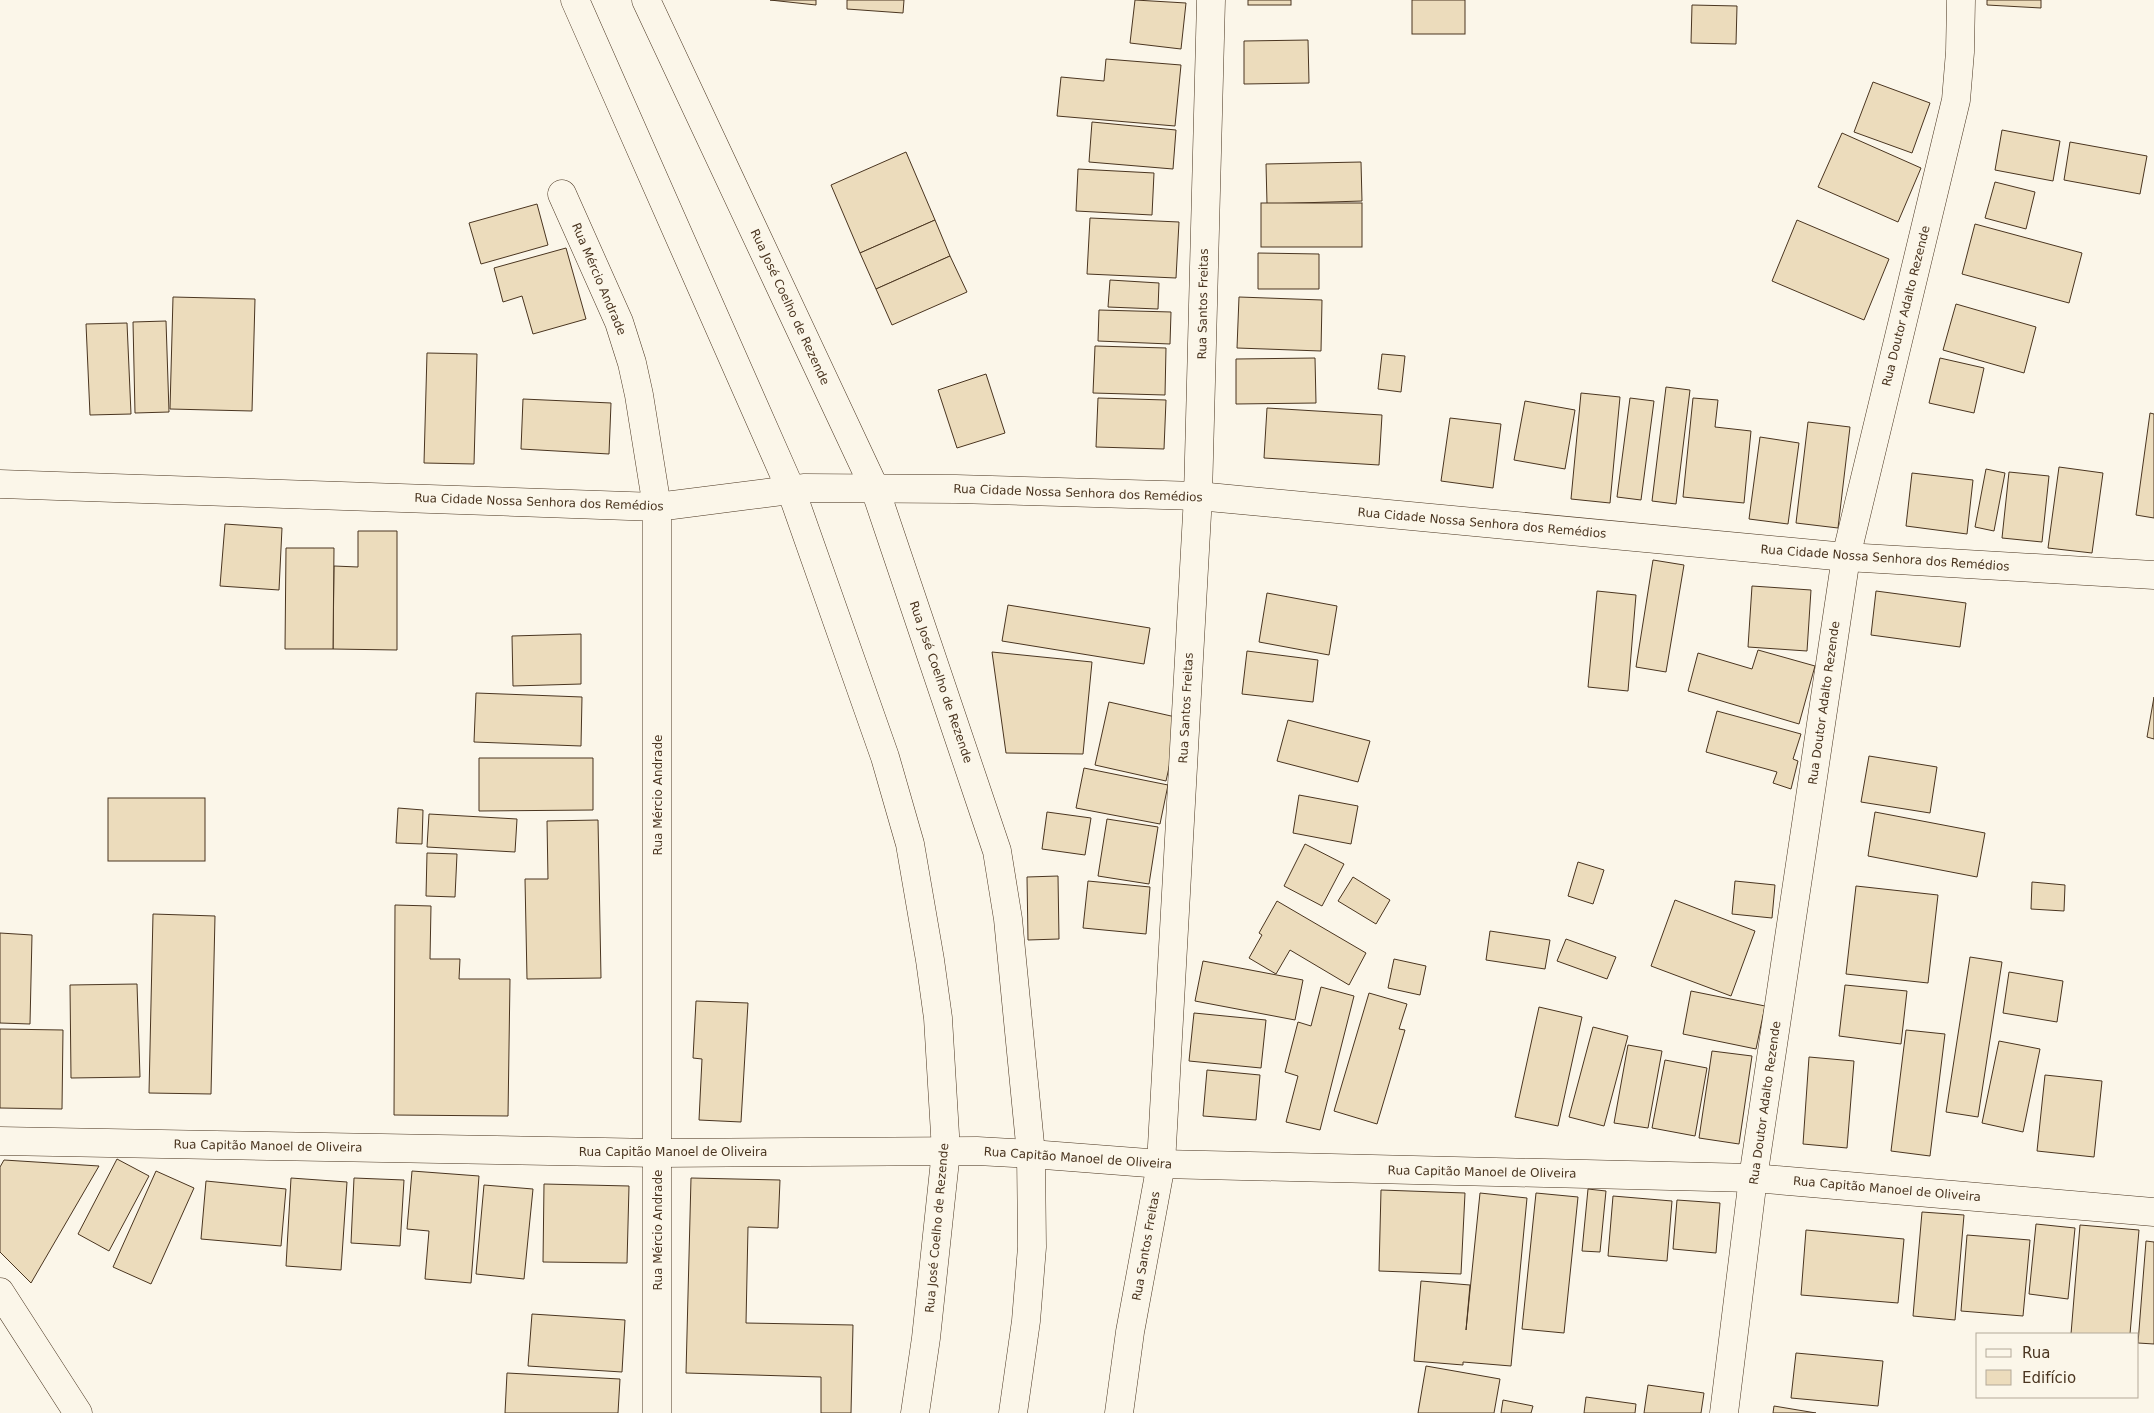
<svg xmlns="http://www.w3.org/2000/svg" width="2154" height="1413" font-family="'DejaVu Sans',sans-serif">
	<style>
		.building { fill: #ecdcbc; stroke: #4a3520 }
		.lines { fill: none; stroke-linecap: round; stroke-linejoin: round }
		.street-casing { stroke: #4a3520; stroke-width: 29 }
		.street { stroke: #fbf6e9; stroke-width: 28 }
		.labels { text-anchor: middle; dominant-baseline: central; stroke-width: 4; stroke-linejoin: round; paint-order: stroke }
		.street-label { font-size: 12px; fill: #4a3520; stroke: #fbf6e9 }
	</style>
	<rect width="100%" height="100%" fill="#fbf6e9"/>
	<g class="building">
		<polygon points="770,0 816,0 816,5"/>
		<polygon points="847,0 904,0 903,13 847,9"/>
		<polygon points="1135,0 1186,3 1181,49 1130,43"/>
		<rect x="1248" y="0" width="43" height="5"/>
		<rect x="1412" y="0" width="53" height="34"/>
		<polygon points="1987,0 2041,0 2041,8 1987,5"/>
		<polygon points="1692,5 1737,6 1736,44 1691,43"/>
		<polygon points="1308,40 1309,83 1244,84 1244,41"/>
		<polygon points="1106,59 1181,65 1175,126 1057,116 1061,77 1104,81"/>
		<polygon points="1873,82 1930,103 1912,153 1854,132"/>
		<polygon points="1092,122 1176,130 1173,169 1089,162"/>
		<polygon points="2002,130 2060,141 2053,181 1995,170"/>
		<polygon points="1842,133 1921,168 1898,222 1818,187"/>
		<polygon points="2070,142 2147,156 2140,194 2064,180"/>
		<polygon points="906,152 935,220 860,253 831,185"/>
		<polygon points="1361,162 1362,201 1267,204 1266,164"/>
		<polygon points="1078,169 1154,173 1152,215 1076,211"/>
		<polygon points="1995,182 2035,192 2026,229 1985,218"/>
		<rect x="1261" y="203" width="101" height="44"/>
		<polygon points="537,204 548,245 481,264 469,223"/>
		<polygon points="1090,218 1179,222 1176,278 1087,274"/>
		<polygon points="935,220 950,256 876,289 860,253"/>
		<polygon points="1797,220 1889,259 1864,320 1772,281"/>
		<polygon points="1975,224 2082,253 2069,303 1962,274"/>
		<polygon points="566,248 586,319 533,334 522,296 503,302 494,268"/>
		<polygon points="1258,253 1319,254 1319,289 1258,289"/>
		<polygon points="950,256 967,292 892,325 876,289"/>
		<polygon points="1110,280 1159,283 1158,309 1108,307"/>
		<polygon points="173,297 255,299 252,411 170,409"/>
		<polygon points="1239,297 1322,300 1321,351 1237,348"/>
		<polygon points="1956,304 2036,327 2024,373 1943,350"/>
		<polygon points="1099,310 1171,312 1170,344 1098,341"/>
		<polygon points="166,321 169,412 135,413 133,322"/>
		<polygon points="127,323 131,414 90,415 86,324"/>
		<polygon points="1095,346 1166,348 1165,395 1093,393"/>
		<polygon points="427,353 477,354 474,464 424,463"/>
		<polygon points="1382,354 1405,356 1401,392 1378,389"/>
		<polygon points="1315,358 1316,403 1236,404 1236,359"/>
		<polygon points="1940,358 1984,368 1974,413 1929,403"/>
		<polygon points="986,374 1005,433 957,448 938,390"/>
		<polygon points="1666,387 1690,390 1676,504 1652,501"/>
		<polygon points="1581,393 1620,397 1610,503 1571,499"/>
		<polygon points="1098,398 1166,400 1164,449 1096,447"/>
		<polygon points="1630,398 1654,401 1641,500 1617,497"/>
		<polygon points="1693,398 1718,400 1715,427 1751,431 1744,503 1683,497"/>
		<polygon points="523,399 611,403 609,454 521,449"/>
		<polygon points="1525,401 1575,410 1565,469 1514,460"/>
		<polygon points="1267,408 1382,415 1379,465 1264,458"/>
		<polygon points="2150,413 2154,414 2154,518 2136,515"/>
		<polygon points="1450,418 1501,424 1493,488 1441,481"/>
		<polygon points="1808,422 1850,427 1838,528 1796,523"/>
		<polygon points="1760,437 1799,443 1788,524 1749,519"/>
		<polygon points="2059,467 2103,473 2092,553 2048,548"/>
		<polygon points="1986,469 2005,473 1994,531 1975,527"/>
		<polygon points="2009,472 2049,476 2042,542 2002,538"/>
		<polygon points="1912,473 1973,480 1967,534 1906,526"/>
		<polygon points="225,524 282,528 279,590 220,586"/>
		<polygon points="358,531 397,531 397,650 333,649 334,566 358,567"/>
		<polygon points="286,548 334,548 333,649 285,649"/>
		<polygon points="1653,560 1684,565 1666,672 1636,667"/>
		<polygon points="1752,586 1811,590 1807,651 1748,647"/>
		<polygon points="1597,591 1636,595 1628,691 1588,687"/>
		<polygon points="1876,591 1966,603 1960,647 1871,635"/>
		<polygon points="1267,593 1337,606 1329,655 1259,642"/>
		<polygon points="1008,605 1150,628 1144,664 1002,641"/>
		<polygon points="581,634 581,684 513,686 512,636"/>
		<polygon points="1758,650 1815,666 1799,724 1688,691 1698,653 1752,669"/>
		<polygon points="1247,651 1318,660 1313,702 1242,694"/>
		<polygon points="992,652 1092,662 1083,754 1006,753"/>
		<polygon points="476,693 582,697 581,746 474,742"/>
		<polygon points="2154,697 2154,739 2147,737"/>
		<polygon points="1109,702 1180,718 1166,781 1095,765"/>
		<polygon points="1717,711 1801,734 1793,759 1798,761 1791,789 1773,783 1777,772 1706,752"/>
		<polygon points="1288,720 1370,741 1358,782 1277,761"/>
		<polygon points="1869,756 1937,767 1930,813 1861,802"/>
		<polygon points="479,758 593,758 593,810 479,811"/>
		<polygon points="1084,768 1168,785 1160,824 1076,808"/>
		<polygon points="1299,795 1358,806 1351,844 1293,833"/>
		<rect x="108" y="798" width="97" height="63"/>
		<polygon points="398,808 423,810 422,844 396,843"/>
		<polygon points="1047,812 1091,818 1085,855 1042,849"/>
		<polygon points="1875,812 1985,833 1977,877 1868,856"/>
		<polygon points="429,814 517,819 515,852 427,847"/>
		<polygon points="1107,819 1158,827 1149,884 1098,876"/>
		<polygon points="598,820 601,978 527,979 525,879 548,879 547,821"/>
		<polygon points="1305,844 1344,864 1322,906 1284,886"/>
		<polygon points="427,853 457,854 455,897 426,896"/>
		<polygon points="1578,862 1604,870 1593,904 1568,896"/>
		<polygon points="1058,876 1059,939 1028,940 1027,877"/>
		<polygon points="1353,877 1390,900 1376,924 1338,901"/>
		<polygon points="1088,881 1150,887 1146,934 1083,928"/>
		<polygon points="1735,881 1775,885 1772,918 1732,914"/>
		<polygon points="2032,882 2065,885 2064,911 2031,909"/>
		<polygon points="1856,886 1938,895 1928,983 1846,974"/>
		<polygon points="1675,900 1755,931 1731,996 1651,966"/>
		<polygon points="1277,901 1366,953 1349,985 1290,950 1276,974 1249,958 1262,935 1259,933"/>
		<polygon points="395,905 431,906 430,959 460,959 459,979 510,979 508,1116 394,1115"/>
		<polygon points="153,914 215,916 211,1094 149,1093"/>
		<polygon points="1490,931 1550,940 1545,969 1486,960"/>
		<polygon points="0,933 32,935 30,1024 0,1023"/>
		<polygon points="1566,939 1616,957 1607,979 1557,961"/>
		<polygon points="1970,957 2002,962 1978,1117 1946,1112"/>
		<polygon points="1394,959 1426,966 1420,995 1388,988"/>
		<polygon points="1203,961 1303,980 1295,1020 1195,1001"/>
		<polygon points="2009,972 2063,981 2057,1022 2003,1013"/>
		<polygon points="137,984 140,1077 71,1078 70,985"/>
		<polygon points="1845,985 1907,991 1901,1044 1839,1036"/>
		<polygon points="1321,987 1354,996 1320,1130 1286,1122 1298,1076 1285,1072 1298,1022 1311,1026"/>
		<polygon points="1691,991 1765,1006 1756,1049 1683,1034"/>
		<polygon points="1369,993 1407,1004 1399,1029 1405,1030 1377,1124 1334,1111"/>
		<polygon points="696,1001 748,1003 741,1122 699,1120 702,1059 693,1058"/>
		<polygon points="1539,1007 1582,1017 1558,1126 1515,1117"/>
		<polygon points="1194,1013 1266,1020 1261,1068 1189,1061"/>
		<polygon points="1593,1027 1628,1036 1604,1126 1569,1117"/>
		<polygon points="0,1029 63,1030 62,1109 0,1108"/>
		<polygon points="1906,1030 1945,1034 1930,1156 1891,1151"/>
		<polygon points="1999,1041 2040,1049 2023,1132 1982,1123"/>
		<polygon points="1628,1045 1662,1051 1648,1128 1614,1123"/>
		<polygon points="1712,1051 1752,1056 1739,1144 1699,1138"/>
		<polygon points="1809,1057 1854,1061 1847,1148 1803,1144"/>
		<polygon points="1665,1060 1707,1068 1695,1136 1652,1128"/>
		<polygon points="1207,1070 1260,1075 1256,1120 1203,1116"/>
		<polygon points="2045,1075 2102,1081 2094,1157 2037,1151"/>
		<polygon points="117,1159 149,1176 109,1251 78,1234"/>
		<polygon points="4,1160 99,1166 31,1283 0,1252 0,1167"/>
		<polygon points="156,1171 194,1188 151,1284 113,1267"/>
		<polygon points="412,1171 479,1176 471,1283 425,1279 429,1231 407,1229"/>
		<polygon points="291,1178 347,1182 341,1270 286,1266"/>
		<polygon points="354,1178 404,1180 400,1246 351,1243"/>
		<polygon points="691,1178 780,1180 778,1228 748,1227 746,1323 853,1325 851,1413 821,1413 821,1377 686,1373"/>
		<polygon points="206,1181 286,1189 281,1246 201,1239"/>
		<polygon points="544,1184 629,1186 627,1263 543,1262"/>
		<polygon points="484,1185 533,1189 524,1279 476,1274"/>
		<polygon points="1588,1189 1606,1191 1600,1252 1582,1251"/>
		<polygon points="1381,1190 1465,1193 1461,1274 1379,1271"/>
		<polygon points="1480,1193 1527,1198 1511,1366 1463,1362 1463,1365 1414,1361 1421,1281 1470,1285 1466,1330"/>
		<polygon points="1536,1193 1578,1197 1564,1333 1522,1329"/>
		<polygon points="1613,1196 1672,1201 1667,1261 1608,1256"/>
		<polygon points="1677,1200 1720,1203 1716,1253 1673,1249"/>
		<polygon points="1922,1212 1964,1215 1955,1320 1913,1316"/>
		<polygon points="2036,1224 2075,1228 2068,1299 2029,1294"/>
		<polygon points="2080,1225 2139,1230 2130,1334 2071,1334"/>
		<polygon points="1806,1230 1904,1239 1898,1303 1801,1295"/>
		<polygon points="1967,1235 2030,1240 2023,1316 1961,1311"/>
		<polygon points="2146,1241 2154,1242 2154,1344 2138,1343"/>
		<polygon points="532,1314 625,1320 622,1372 528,1366"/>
		<polygon points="1796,1353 1883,1361 1878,1406 1791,1398"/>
		<polygon points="1426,1366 1500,1379 1494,1413 1418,1413"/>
		<polygon points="507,1373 620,1379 618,1413 505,1413"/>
		<polygon points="1648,1385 1704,1393 1701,1413 1644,1413"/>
		<polygon points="1586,1397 1636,1404 1635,1413 1584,1413"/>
		<polygon points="1503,1400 1533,1406 1531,1413 1501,1413"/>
		<polygon points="1774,1406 1816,1413 1773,1413"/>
	</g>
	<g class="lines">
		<g class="street-casing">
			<g id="street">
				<polyline points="575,0 791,490 885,757 910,844 930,960 938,1018 946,1151 926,1338 915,1413"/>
				<polyline points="646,0 875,489 997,851 1008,919 1031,1154 1032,1247 1026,1321 1013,1413"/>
				<polyline points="562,194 619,322 632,363 639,395 657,507 657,1413"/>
				<polyline points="0,484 657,507 805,488 956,489 1198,496 1846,557 2154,575"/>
				<polyline points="0,1141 658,1153 977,1151 1031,1154 1161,1164 1753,1178 2154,1212"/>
				<polyline points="0,1292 78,1413"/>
				<polyline points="1119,1413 1130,1332 1161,1164 1198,496 1211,0"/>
				<polyline points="1724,1413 1753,1178 1846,557 1956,100 1960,52 1961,0"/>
			</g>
		</g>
		<use href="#street" class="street"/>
	</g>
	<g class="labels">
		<g class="street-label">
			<text transform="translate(599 279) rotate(67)">Rua Mércio Andrade</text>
			<text transform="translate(1203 304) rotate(-89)">Rua Santos Freitas</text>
			<text transform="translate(1906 306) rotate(-76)">Rua Doutor Adalto Rezende</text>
			<text transform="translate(790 307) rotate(65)">Rua José Coelho de Rezende</text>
			<text transform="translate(1078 493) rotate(2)">Rua Cidade Nossa Senhora dos Remédios</text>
			<text transform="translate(539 502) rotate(2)">Rua Cidade Nossa Senhora dos Remédios</text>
			<text transform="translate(1482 523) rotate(5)">Rua Cidade Nossa Senhora dos Remédios</text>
			<text transform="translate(1885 558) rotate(4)">Rua Cidade Nossa Senhora dos Remédios</text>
			<text transform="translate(941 682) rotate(71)">Rua José Coelho de Rezende</text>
			<text transform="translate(1824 703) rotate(-82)">Rua Doutor Adalto Rezende</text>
			<text transform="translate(1186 708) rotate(-87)">Rua Santos Freitas</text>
			<text transform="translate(658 795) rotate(-90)">Rua Mércio Andrade</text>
			<text transform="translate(1765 1103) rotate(-82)">Rua Doutor Adalto Rezende</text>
			<text transform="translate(268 1146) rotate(1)">Rua Capitão Manoel de Oliveira</text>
			<text x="673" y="1152">Rua Capitão Manoel de Oliveira</text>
			<text transform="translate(1078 1158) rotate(4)">Rua Capitão Manoel de Oliveira</text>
			<text transform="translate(1482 1172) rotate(1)">Rua Capitão Manoel de Oliveira</text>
			<text transform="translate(1887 1189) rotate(5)">Rua Capitão Manoel de Oliveira</text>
			<text transform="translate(937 1228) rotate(-85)">Rua José Coelho de Rezende</text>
			<text transform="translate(658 1230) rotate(-90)">Rua Mércio Andrade</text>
			<text transform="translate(1146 1246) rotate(-80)">Rua Santos Freitas</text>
		</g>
	</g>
	<rect x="1976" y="1333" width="162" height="65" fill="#fbf6e9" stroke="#b4a999"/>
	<rect x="1986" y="1349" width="25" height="8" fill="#fbf6e9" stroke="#b4a999"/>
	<text x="2022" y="1358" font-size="15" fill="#4a3520">Rua</text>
	<rect x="1986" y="1370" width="25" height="15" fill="#ecdcbc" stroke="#b4a999"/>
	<text x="2022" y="1383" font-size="15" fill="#4a3520">Edifício</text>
</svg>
